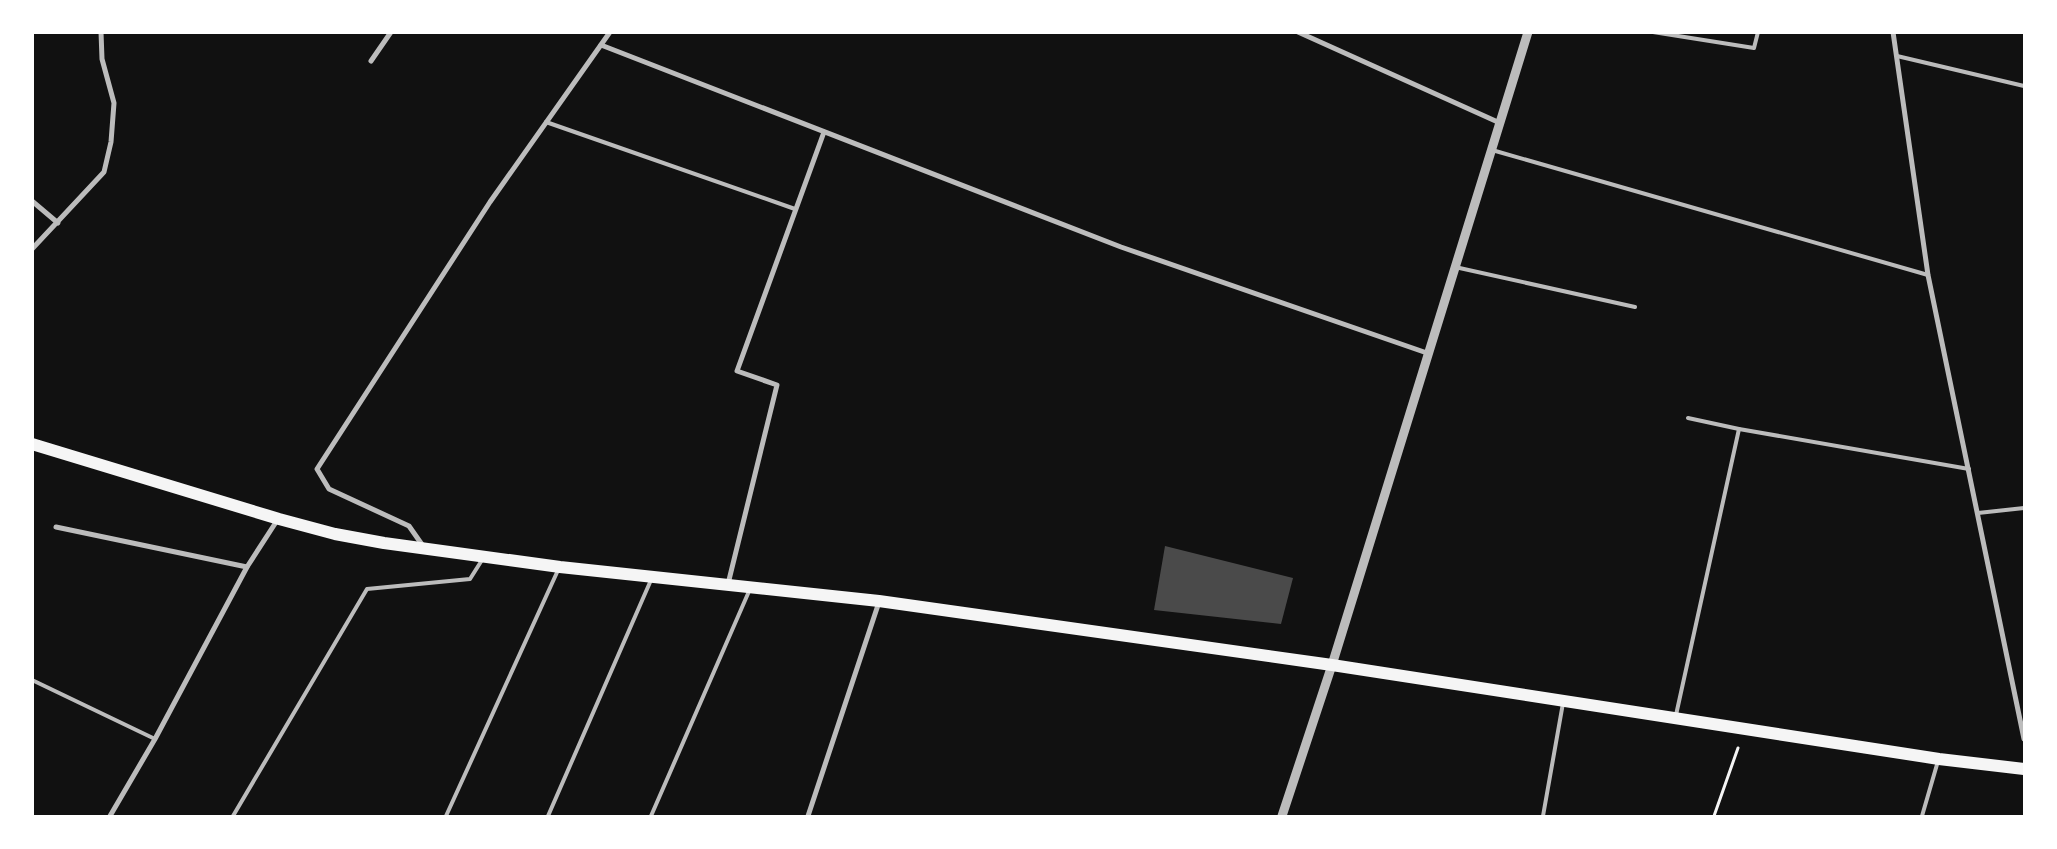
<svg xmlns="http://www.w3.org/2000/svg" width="2057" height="849" font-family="'Alegreya Sans',sans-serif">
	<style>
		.building { fill: #4a4a4a }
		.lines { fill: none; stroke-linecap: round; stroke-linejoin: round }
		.path { stroke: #f5f5f5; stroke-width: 3 }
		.service { stroke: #bcbcbc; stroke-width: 4 }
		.minor { stroke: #bcbcbc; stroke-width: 5 }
		.tertiary { stroke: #bcbcbc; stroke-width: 9 }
		.primary { stroke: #f5f5f5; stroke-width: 12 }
	</style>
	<rect width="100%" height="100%" fill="#111"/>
	<polygon class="building" points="1165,546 1293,578 1281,624 1154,610"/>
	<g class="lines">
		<polyline class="path" points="1714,816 1738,748"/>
		<g class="service">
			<polyline points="1653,32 1754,48 1758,32"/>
			<polyline points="1897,56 2024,86"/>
			<polyline points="546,122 795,209"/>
			<polyline points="1492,150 1928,275"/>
			<polyline points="1455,267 1635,307"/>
			<polyline points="1688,418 1739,429 1969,469"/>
			<polyline points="1978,513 2024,508"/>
			<polyline points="32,680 155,739"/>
			<polyline points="1676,715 1739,429"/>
			<polyline points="233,816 367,589 470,579 482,560"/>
			<polyline points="446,816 559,568"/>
			<polyline points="548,816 651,580"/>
			<polyline points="651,816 750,589"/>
			<polyline points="1543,816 1563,703"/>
			<polyline points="1922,816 1938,761"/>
		</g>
		<g class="minor">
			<polyline points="1298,32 1500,123"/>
			<polyline points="1893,32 1928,275 2024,739"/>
			<polyline points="601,45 1121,247 1427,353"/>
			<polyline points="371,61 391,32"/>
			<polyline points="32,201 58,223"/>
			<polyline points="32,249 104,172 111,142 114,103 102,59 101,32"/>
			<polyline points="56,527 247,567"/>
			<polyline points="423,546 409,526 329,489 317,469 490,202 610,32"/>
			<polyline points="728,584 777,385 737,371 824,132"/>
			<polyline points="110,816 155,739 247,567 278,519"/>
			<polyline points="808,816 879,602"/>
		</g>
		<polyline class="tertiary" points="1282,816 1332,665 1528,32"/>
		<polyline class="primary" points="32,444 279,519 335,534 384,543 560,567 879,601 1332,665 1939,759 2024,769"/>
	</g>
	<rect width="2057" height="849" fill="none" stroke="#ffffff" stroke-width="68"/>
</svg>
